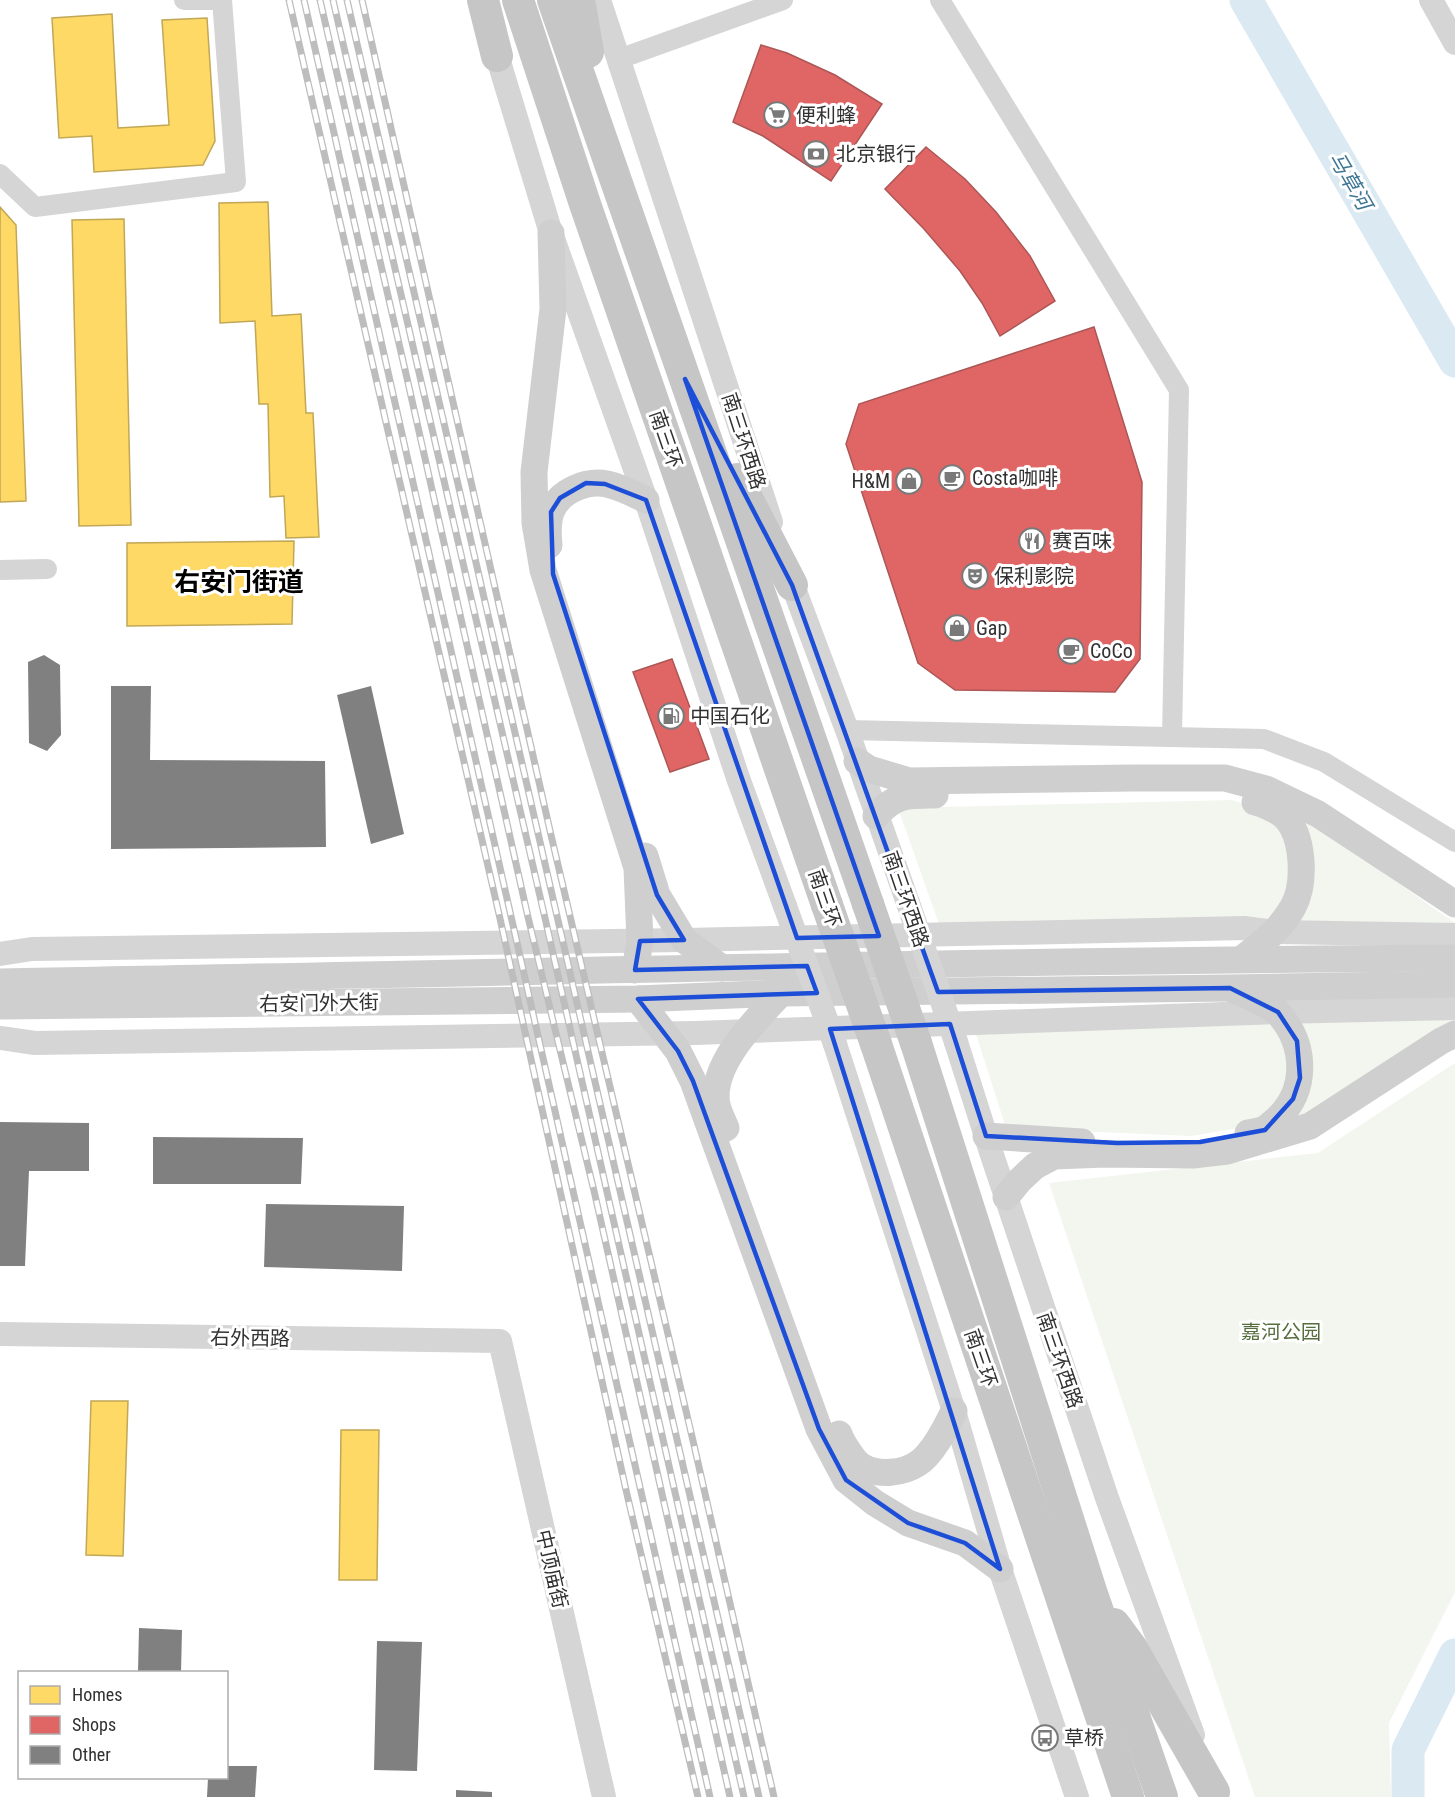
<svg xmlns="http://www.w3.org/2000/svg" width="1455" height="1797" font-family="'Roboto Condensed','Noto Sans SC',sans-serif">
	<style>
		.green { fill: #f2f6ee }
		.homes { fill: #ffd966; stroke: #c1a756; stroke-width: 1.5 }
		.shops { fill: #e06666; stroke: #ac5656; stroke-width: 1.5 }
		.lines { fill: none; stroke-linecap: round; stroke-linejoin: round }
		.river { stroke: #dbeaf2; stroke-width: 33 }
		.building { fill: #808080 }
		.minor { stroke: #d5d5d5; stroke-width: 20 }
		.tertiary { stroke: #d5d5d5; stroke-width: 24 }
		.secondary { stroke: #cfcfcf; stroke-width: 27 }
		.trunk { stroke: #c6c6c6; stroke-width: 32 }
		.rail-casing { stroke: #bdbdbd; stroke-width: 7 }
		.rail { stroke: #fff; stroke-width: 4.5; stroke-dasharray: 14; stroke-linecap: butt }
		.tertiary-bridge { stroke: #d5d5d5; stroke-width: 24 }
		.trunk-bridge { stroke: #c6c6c6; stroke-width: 32 }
		.marked { fill: none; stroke: #1d4ed8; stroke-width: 4.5; stroke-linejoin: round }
		.labels { text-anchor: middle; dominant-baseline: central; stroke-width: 6; stroke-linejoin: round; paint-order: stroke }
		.poi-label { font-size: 20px; fill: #313131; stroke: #fff; text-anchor: start }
		.street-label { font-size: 20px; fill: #313131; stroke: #fff }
		.park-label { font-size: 20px; fill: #566e3e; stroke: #fff }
		.water-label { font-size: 21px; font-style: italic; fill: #3e7694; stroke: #fff }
		.district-label { font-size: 26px; font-weight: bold; fill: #000; stroke: #fff }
	</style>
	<rect width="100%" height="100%" fill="#fff"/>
	<g class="green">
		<polygon points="1232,800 1259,809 1291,833 1286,907 1263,922 939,924 898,808"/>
		<polygon points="1304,817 1455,923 1289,928"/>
		<polygon points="1455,1016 1455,1020 1291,1125 1292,1017"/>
		<polygon points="1270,1022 1293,1062 1286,1098 1263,1124 1191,1136 1006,1128 974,1028"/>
		<polygon points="1455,1063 1455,1592 1389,1723 1391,1797 1255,1797 1049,1183 1318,1153"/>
	</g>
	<g class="homes">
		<polygon points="112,14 118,128 169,125 162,20 207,18 215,141 203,165 94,172 92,136 59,138 52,18"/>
		<polygon points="268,202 272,316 301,314 306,413 313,413 319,537 286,538 284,496 270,497 268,404 259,404 255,321 220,323 219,203"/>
		<polygon points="0,207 16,225 26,501 0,502"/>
		<polygon points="124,219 131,525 79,526 72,220"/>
		<polygon points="294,541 292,624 127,626 127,543"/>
		<polygon points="91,1401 128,1401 123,1556 86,1555"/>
		<polygon points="341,1430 379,1430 377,1580 339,1580"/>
	</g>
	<g class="shops">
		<polygon points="761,45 787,53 835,75 882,104 831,181 763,136 733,122"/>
		<polygon points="926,147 965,179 996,212 1030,256 1055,301 1000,336 982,303 960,271 924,229 885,189"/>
		<polygon points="1094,327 1142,482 1140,659 1115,692 955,690 918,663 846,444 859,404"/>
		<polygon points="672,659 709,759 670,772 633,672"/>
	</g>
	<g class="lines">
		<g class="river">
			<polyline points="1246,0 1455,361"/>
			<polyline points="1408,1797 1408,1750 1455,1655"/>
		</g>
	</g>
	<g class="building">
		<polygon points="44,655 60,665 61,735 47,751 29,743 28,662"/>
		<polygon points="111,686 151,686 150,760 325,761 326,847 111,849"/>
		<polygon points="371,686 404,834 371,844 337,695"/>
		<polygon points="0,1122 89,1123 89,1171 29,1171 25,1266 0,1266"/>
		<polygon points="153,1137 303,1138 301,1184 153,1184"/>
		<polygon points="266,1204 404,1206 402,1271 264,1267"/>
		<polygon points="139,1628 182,1630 181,1672 138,1672"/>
		<polygon points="377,1641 422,1642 417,1771 374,1770"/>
		<polygon points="226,1766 257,1766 255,1797 207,1797 208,1778 226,1778"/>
		<polygon points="456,1790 492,1792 492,1797 456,1797"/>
	</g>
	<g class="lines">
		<g class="minor">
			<polyline points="940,0 1179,390 1172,736"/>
			<polyline points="619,59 783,0"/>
			<polyline points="0,174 35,207 236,182 222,0 184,0"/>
			<polyline points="0,570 47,569"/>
			<polyline points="847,730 1264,739 1324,762 1455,842"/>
		</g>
		<g class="tertiary">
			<polyline points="599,0 771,522"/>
			<polyline points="1431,0 1455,43"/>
			<polyline points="492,39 551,233 646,500 738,778 785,906"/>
			<polyline points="787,570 847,730 908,903"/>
			<polyline points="0,954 32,949 684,940 1244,928 1276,932 1455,935"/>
			<polyline points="0,1038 35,1043 696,1033 1278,1012 1455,1008"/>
			<polyline points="956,1042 991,1152 1107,1498 1193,1735"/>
			<polyline points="835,1044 954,1411 1000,1569 1077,1797"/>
			<polyline points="0,1334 500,1341 604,1797"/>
		</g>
		<g class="secondary">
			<polyline points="551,233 553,309 534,472 535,523 543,570 637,868 640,941 635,970"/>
			<path d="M549 545C548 536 548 521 551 512 559 491 586 480 607 484 621 487 634 494 646 500"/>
			<polyline points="857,761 869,769 909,781 1133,778 1225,778 1266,789 1318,814 1455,904"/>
			<path d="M876 816C895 794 908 795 935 795"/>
			<polyline points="645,856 657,895 684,940 722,968"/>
			<path d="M1242 959C1262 943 1280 930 1293 907 1306 883 1304 835 1284 816 1277 810 1263 804 1255 802"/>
			<path d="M0 982C485 973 970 961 1455 958"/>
			<path d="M1234 990C1245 995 1272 1006 1279 1014 1306 1045 1308 1090 1277 1119 1272 1123 1268 1128 1262 1130 1258 1131 1253 1132 1248 1133"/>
			<polyline points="638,999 678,1051 693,1081 819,1429 846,1480 875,1503 908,1523 965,1543 1000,1569"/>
			<polyline points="0,1006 638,999 781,993 1230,988 1455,984"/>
			<path d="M726 1128C723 1121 719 1113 717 1105 709 1065 756 1020 781 993"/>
			<polyline points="986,1136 1082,1142"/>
			<polyline points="1006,1197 1019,1181 1035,1166 1054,1156 1105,1154 1193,1155 1227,1151 1310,1126 1441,1041 1455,1034"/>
			<path d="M839 1434C842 1443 855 1463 863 1467 879 1476 903 1473 917 1464 933 1454 946 1427 954 1411"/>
		</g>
		<g class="trunk">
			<polyline points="483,0 497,56"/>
			<polyline points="518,0 585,204 827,905"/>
			<polyline points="553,0 868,904"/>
			<polyline points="579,0 588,52"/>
			<polyline points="737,479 792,585"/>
			<polyline points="916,1043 1092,1594 1162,1797"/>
			<polyline points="876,1044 1128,1797"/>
			<polyline points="1114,1624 1131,1647 1214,1792"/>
		</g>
		<g class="rail-casing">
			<g id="rail">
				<polyline points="289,0 499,914 626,1490 698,1797"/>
				<polyline points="304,0 710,1797"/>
				<polyline points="320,0 409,387 528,917 595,1195 730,1797"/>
				<polyline points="333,0 545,918 744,1797"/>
				<polyline points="347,0 759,1797"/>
				<polyline points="362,0 551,835 694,1445 774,1797"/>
			</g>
		</g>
		<use href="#rail" class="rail"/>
		<g class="tertiary-bridge">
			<polyline points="908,903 956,1042"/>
			<polyline points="785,906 835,1044"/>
		</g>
		<g class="trunk-bridge">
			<polyline points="868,904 916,1043"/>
			<polyline points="827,905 876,1044"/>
		</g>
	</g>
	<path class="marked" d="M685 379 792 585 938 992 1230 988 1278 1012 1297 1041 1300 1078 1293 1099 1265 1130 1200 1142 1117 1143 986 1136 950 1024 830 1029 1000 1569 965 1543 908 1523 846 1480 819 1429 693 1081 678 1051 638 999 817 993 807 966 635 970 640 941 684 940 657 895 553 574 551 512 560 498 586 483 605 484 646 500 797 938 879 936Z"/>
	<defs>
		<g id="supermarket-ring" transform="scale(1.35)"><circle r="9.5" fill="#fff" stroke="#797979" stroke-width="1.5"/><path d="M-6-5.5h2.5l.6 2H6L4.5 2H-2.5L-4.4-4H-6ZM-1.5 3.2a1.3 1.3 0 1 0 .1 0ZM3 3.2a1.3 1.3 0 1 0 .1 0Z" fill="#797979"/></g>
		<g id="bank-ring" transform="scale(1.35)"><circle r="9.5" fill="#fff" stroke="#797979" stroke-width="1.5"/><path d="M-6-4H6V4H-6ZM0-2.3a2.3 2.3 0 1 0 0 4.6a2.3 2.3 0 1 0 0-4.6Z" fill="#797979"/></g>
		<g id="cafe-ring" transform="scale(1.35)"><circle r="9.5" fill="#fff" stroke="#797979" stroke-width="1.5"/><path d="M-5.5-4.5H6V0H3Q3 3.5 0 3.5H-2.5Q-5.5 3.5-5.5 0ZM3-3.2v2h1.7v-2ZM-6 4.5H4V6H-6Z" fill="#797979"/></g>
		<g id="shop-ring" transform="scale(1.35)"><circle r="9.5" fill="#fff" stroke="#797979" stroke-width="1.5"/><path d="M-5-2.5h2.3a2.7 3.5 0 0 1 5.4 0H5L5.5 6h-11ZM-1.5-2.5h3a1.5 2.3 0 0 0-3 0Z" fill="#797979"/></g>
		<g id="restaurant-ring" transform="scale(1.35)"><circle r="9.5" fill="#fff" stroke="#797979" stroke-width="1.5"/><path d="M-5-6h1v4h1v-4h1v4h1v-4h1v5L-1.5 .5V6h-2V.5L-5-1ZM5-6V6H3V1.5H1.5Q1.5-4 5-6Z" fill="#797979"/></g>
		<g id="theatre-ring" transform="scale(1.35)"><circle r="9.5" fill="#fff" stroke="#797979" stroke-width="1.5"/><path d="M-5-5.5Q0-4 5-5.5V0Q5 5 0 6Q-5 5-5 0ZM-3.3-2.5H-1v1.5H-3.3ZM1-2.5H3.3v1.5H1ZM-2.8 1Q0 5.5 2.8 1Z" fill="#797979"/></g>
		<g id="fuel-ring" transform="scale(1.35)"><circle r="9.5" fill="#fff" stroke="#797979" stroke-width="1.5"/><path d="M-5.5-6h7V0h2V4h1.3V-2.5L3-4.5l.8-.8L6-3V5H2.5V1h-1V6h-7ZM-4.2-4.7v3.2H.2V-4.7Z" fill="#797979"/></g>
		<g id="bus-ring" transform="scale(1.35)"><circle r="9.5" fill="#fff" stroke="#797979" stroke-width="1.5"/><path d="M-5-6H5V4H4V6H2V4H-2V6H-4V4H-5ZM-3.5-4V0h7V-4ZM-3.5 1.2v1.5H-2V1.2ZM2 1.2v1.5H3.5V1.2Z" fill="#797979"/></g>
	</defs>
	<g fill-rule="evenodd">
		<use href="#supermarket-ring" x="777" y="115"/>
		<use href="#bank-ring" x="816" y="154"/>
		<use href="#cafe-ring" x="952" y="478"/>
		<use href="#shop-ring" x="909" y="481"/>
		<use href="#restaurant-ring" x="1032" y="541"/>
		<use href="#theatre-ring" x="975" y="576"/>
		<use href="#shop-ring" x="957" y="628"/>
		<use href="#cafe-ring" x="1071" y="651"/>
		<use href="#fuel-ring" x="671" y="716"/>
		<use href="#bus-ring" x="1045" y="1738"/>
	</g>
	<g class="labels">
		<g class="poi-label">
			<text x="796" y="115">便利蜂</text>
			<text x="836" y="154">北京银行</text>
			<text x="972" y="478">Costa咖啡</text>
			<text x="890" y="481" text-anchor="end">H&amp;M</text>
			<text x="1052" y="541">赛百味</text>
			<text x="994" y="576">保利影院</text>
			<text x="976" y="628">Gap</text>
			<text x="1090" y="651">CoCo</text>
			<text x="690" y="716">中国石化</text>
			<text x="1064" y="1738">草桥</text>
		</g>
		<g class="street-label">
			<text transform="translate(666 439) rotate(71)">南三环</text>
			<text transform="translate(744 441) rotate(72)">南三环西路</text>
			<text transform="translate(825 898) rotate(71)">南三环</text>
			<text transform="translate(906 899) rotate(71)">南三环西路</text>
			<text transform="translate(319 1003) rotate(-1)">右安门外大街</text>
			<text transform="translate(250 1338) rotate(1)">右外西路</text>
			<text transform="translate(981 1358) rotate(71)">南三环</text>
			<text transform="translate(1060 1360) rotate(71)">南三环西路</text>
			<text transform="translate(552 1569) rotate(77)">中顶庙街</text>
		</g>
		<g class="park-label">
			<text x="1281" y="1332">嘉河公园</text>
		</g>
		<g class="water-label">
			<text transform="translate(1350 181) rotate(60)">马草河</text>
		</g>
		<g class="district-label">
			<text x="239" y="582">右安门街道</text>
		</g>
	</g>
	<rect x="18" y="1671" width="210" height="108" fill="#ffffff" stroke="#adadad" stroke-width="1.5"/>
	<rect x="30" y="1686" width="30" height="18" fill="#ffd966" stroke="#adadad" stroke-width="1.5"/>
	<text x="72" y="1701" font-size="18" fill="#313131">Homes</text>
	<rect x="30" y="1716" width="30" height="18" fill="#e06666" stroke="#adadad" stroke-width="1.5"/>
	<text x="72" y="1731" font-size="18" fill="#313131">Shops</text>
	<rect x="30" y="1746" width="30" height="18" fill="#808080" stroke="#adadad" stroke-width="1.5"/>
	<text x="72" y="1761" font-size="18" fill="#313131">Other</text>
</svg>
